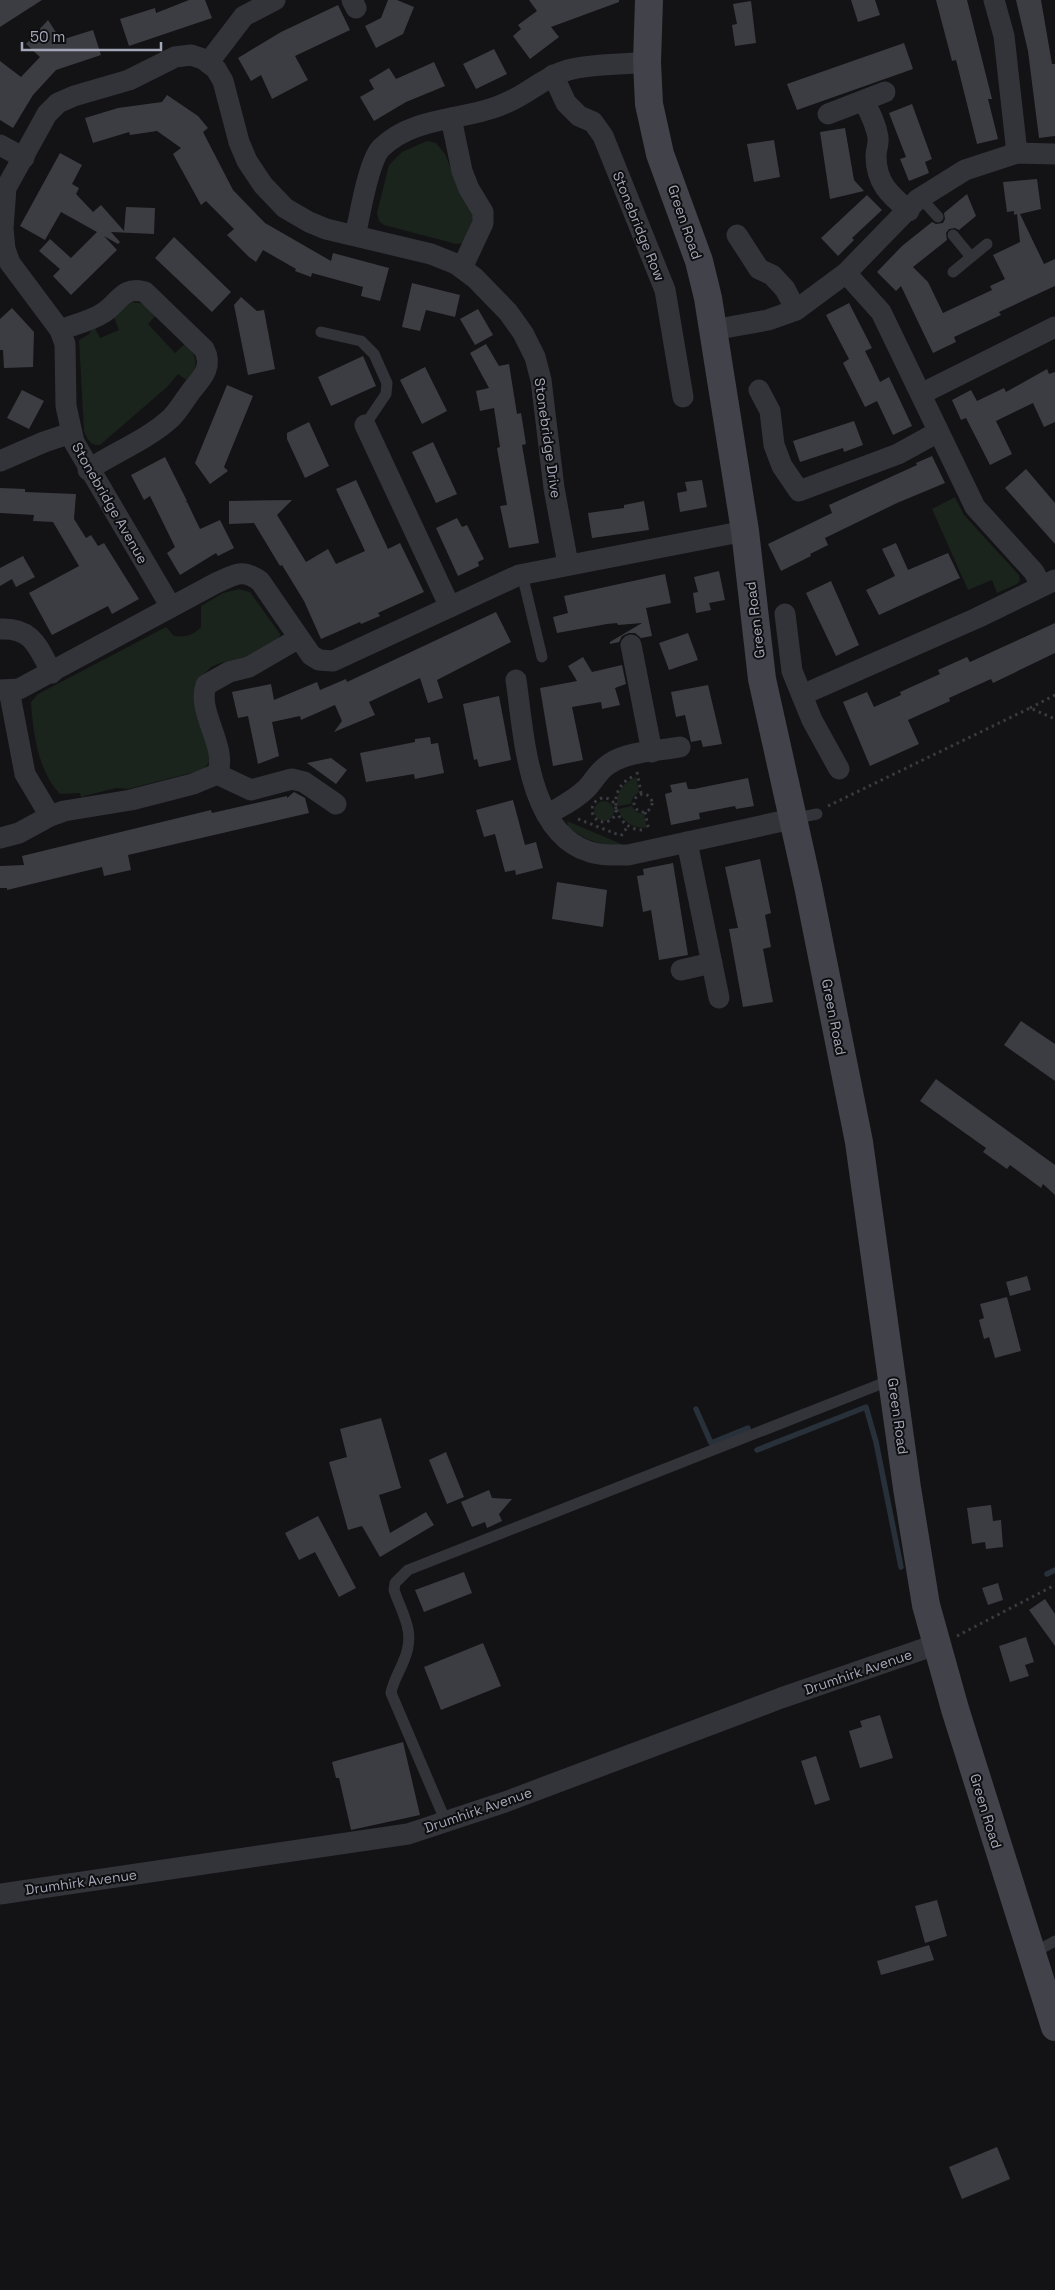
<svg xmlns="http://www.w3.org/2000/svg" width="1055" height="2290" font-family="'Space Grotesk',sans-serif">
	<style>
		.green { fill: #1a231c }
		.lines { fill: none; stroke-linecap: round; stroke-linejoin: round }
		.stream { stroke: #28303a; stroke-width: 5.5 }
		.building { fill: #3c3c43 }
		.path { stroke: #393b41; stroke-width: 3; stroke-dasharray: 2.5 4; stroke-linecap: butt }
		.lane { stroke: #33343a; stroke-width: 11 }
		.street { stroke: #33343a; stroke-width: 21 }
		.secondary { stroke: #41424a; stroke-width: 28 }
		.labels { text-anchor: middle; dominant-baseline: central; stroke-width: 4; stroke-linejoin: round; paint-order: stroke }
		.street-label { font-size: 14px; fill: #a3a7b7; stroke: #0e0e10 }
	</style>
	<rect width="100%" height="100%" fill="#131315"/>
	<g class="green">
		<polygon points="427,141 436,143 445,154 455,179 475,215 464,243 456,244 384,225 379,221 377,213 389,165 402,152"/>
		<path d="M132 302 147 304 157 314 148 324 175 353 186 343C198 359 199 364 188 381L178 374 167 387 100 445C90 446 87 439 84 431L79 340 89 334 94 326 100 338 119 330 114 317 121 308Z"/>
		<polygon points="955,497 964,515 1019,575 1020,581 1017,584 997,593 992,580 968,590 932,509"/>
		<path d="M239 589 250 592 280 634 278 643 240 662H223L211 667 201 677 211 760 203 770 128 789 116 788 81 797 80 793 60 794C38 771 33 733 31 702L38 694 166 627 174 636C187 637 192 636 201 627V606L223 593Z"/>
		<path d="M636 777 639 792 633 797 631 804 617 806C616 792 623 783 636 777Z"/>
		<circle cx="604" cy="811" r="10"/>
		<path d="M632 806 636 812 644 814 647 828C633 828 623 823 618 809Z"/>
		<path d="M567 821 626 846C602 846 586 841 568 827Z"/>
	</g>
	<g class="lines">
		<g class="stream">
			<polyline points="696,1409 711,1443 748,1428"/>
			<polyline points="757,1450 866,1407 876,1442 901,1567"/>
			<polyline points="1047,1574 1055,1570"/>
		</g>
	</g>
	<g class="building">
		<polygon points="0,0 42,0 0,27"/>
		<polygon points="189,0 205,0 212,18 129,46 120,19 155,8 156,13"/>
		<polygon points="388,0 397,0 414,7 403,34 376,48 365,26 381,18"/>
		<polygon points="529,0 619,0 619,2 551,27 559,37 530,59 513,36 521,29 518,25 537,11"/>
		<polygon points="851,0 875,0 880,15 858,22"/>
		<polygon points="936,0 967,0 992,99 988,99 998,139 977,144 956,60 952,61"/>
		<polygon points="1016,0 1041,0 1052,64 1055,64 1055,136 1039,138 1028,51"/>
		<polygon points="751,1 756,43 735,46 732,25 737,24 733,4"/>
		<polygon points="338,5 350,30 295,56 308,80 272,99 261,75 251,81 238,58 281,32"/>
		<polygon points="48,20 61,40 93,30 101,55 56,70 33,95 13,128 0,120 0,61 21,77 40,57 26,44"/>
		<polygon points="904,43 913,69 797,110 787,84"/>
		<polygon points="494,49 507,74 476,89 463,64"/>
		<polygon points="434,62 445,86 406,102 374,121 360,97 374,89 369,80 389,68 396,79"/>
		<polygon points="167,95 198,116 208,128 203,132 233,190 265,223 331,261 333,253 389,268 380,301 361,296 363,287 312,273 311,277 295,271 296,269 263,250 256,262 249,257 227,235 234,229 206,201 201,205 173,154 181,148 157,131 130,135 129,132 93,143 85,118 118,108 162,102"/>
		<polygon points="912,104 932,159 925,162 929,173 909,181 900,159 906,157 889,113"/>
		<polygon points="845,128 854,180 864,191 830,199 820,132"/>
		<polygon points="774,140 780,177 754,182 747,144"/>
		<polygon points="60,153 82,165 72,184 79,188 76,194 93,212 101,205 124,231 126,207 155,208 154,234 111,232 120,242 118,244 104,236 117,250 71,295 53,276 60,269 39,251 50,239 71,258 97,232 61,212 45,240 20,226"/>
		<polygon points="1037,179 1041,209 1020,214 1044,264 1055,259 1055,286 999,312 1001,315 954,337 956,342 933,353 901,286 896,291 877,272 902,246 932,222 936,224 943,223 945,219 944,213 967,194 976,216 959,230 955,228 949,229 946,233 947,240 913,267 928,282 943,313 992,290 990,286 1005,279 993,255 1020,242 1017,214 1014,215 1014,211 1007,212 1003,182"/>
		<polygon points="867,195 882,210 852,238 854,240 838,256 821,238"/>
		<polygon points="174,237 231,292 212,312 155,258"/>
		<polygon points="412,283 460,295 455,317 426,310 420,331 402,327"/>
		<polygon points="241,297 257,311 264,310 275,369 248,375 234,305"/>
		<polygon points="849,303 872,348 865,351 873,367 880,382 889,377 912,426 893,435 877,401 865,407 843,363 849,359 826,315"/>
		<polygon points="12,308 34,332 33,367 4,368 3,350 0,350 0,319"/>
		<polygon points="478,309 493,335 475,345 460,319"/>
		<polygon points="486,344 499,366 509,364 517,414 521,413 526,444 522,445 539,543 509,548 500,506 507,505 497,448 500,447 494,408 480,411 476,391 489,388 470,353"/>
		<polygon points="363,356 376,386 331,406 318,377"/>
		<polygon points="425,367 447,411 422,424 400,380"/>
		<polygon points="1047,369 1049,374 1055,372 1055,422 1044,427 1033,403 996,421 1012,454 990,465 966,418 961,420 952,400 971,390 977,401 1004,388 1006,392"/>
		<polygon points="227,385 253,396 224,467 228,471 210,484 195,463"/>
		<polygon points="22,390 44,401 29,429 7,418"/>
		<polygon points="854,421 863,445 844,452 843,448 800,462 793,441"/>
		<polygon points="309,422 329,466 305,478 287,439 287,433"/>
		<polygon points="433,442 457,494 436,503 412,452"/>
		<polygon points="932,456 945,483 897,503 825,538 828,545 810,554 811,556 781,571 768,544 832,513 829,505 917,465 916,463"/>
		<polygon points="165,457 187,501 185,502 187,502 200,529 220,520 234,548 218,556 216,553 180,575 167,553 175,547 150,496 144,500 131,475"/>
		<polygon points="1026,469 1055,503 1055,544 1005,488"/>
		<polygon points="356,480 388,549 400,543 424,592 378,613 380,616 361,624 360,622 321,639 304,601 282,565 280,566 254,523 229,524 229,501 292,500 277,515 306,562 328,549 336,564 365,551 336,489"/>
		<polygon points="702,480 707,507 680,512 677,493 687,491 685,482"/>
		<polygon points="0,488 25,489 25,492 76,494 74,519 86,538 91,535 98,546 104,543 139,599 112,614 108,606 52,635 29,593 79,566 53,522 33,521 34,515 0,513"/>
		<polygon points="644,501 649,530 592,538 588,513 624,508 624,505"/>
		<polygon points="457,518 462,527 467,525 484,559 478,562 479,566 458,576 436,528"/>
		<polygon points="896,543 908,570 948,553 960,578 879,615 866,590 895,576 882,549"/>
		<polygon points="23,556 35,577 16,587 12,579 0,586 0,568"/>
		<polygon points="719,571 725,600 709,603 711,610 696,613 693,593 698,592 694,577"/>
		<polygon points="665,574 671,603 646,608 652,636 641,638 635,633 629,633 622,636 619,642 610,644 610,642 642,623 618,625 617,623 607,624 557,633 553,617 568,613 564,596"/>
		<polygon points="831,581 859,645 836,656 806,593"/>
		<polygon points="496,612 511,642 437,680 443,698 428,703 420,678 369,702 375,715 334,732 342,721 335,705 301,720 300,716 272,722 279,756 258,764 248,716 238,718 232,692 271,684 274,700 317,682 320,690 346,679 347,682"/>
		<polygon points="1055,623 1055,653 993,683 991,679 949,698 950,701 908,720 919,744 870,766 843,702 867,692 874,707 901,695 900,692 940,674 938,670 967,657 970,662"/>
		<polygon points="688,633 698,660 669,670 659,643"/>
		<polygon points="583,657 592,672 622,665 626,684 615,688 620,705 602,709 601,702 572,707 583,760 553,766 540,688 577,681 568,666"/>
		<polygon points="708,685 722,744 703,747 701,740 691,742 685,715 676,717 671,692"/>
		<polygon points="499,696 511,760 479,767 477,759 474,760 463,704"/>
		<polygon points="430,737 431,744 438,743 444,773 415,779 414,774 366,782 360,753 415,742 415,739"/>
		<polygon points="331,758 347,770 336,784 307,763"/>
		<polygon points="748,778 754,806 736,809 735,806 699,813 700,819 671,825 665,794 672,792 670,785 686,782 688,789 694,789"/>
		<polygon points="294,792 305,798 309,813 128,855 131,870 104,876 102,867 7,890 7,888 0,888 0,866 24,865 22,856 211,810 212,813 287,796 287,798"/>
		<polygon points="513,800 525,845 536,842 543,868 516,875 515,870 505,872 495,834 484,837 476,810"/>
		<polygon points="760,859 771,913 765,915 771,947 763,949 773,1002 743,1007 729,929 738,928 725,867"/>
		<polygon points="673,863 688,955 659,960 651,910 643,912 637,876 644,875 643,869"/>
		<polygon points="557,882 607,890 603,927 552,919"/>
		<polygon points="1021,1021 1055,1044 1055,1081 1004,1045"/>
		<polygon points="936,1079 1055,1165 1055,1195 1043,1184 1041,1188 1010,1165 1007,1169 983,1152 986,1148 920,1101"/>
		<polygon points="1027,1276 1031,1290 1010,1296 1006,1282"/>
		<polygon points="1007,1297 1021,1351 995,1358 989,1337 984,1339 979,1320 984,1318 980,1304"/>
		<polygon points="381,1418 401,1488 379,1495 390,1533 426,1512 434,1525 380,1557 362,1526 348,1530 329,1462 347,1457 340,1429"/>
		<polygon points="446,1452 464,1497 447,1504 429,1460"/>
		<polygon points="489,1490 492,1498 512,1499 499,1514 502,1521 487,1528 485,1522 472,1527 461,1502"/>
		<polygon points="991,1505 993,1521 1001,1520 1003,1547 986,1549 985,1542 972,1544 967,1508"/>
		<polygon points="318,1516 356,1588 339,1597 315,1552 299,1560 285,1533"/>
		<polygon points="464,1572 472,1593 424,1612 415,1590"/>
		<polygon points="998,1583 1003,1600 988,1605 982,1588"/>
		<polygon points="1045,1599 1055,1614 1055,1646 1029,1610"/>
		<polygon points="1026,1637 1034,1662 1025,1665 1029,1676 1010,1682 999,1646"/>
		<polygon points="483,1643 501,1686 441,1710 424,1667"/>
		<polygon points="880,1715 893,1758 860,1768 849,1731 862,1727 860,1721"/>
		<polygon points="403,1742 420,1815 351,1830 339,1778 336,1778 332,1762"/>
		<polygon points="816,1756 830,1800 815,1805 801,1761"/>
		<polygon points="937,1900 947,1936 925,1943 915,1906"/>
		<polygon points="929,1945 934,1960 881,1975 877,1961"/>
		<polygon points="997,2147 1010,2179 962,2199 949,2167"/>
	</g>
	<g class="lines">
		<g class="path">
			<polyline points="1030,708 1055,695"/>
			<polyline points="637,772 641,793"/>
			<path d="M632 777C605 790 613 831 645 830"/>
			<circle cx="643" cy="803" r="9"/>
			<circle cx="604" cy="810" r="12"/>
			<polyline points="828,806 1030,708 1055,719"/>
			<polyline points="645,812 649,831"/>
			<polyline points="578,819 619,835"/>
			<polyline points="621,836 628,826"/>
			<polyline points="957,1636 1055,1585"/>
		</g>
		<g class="lane">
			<polyline points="921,198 938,217"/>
			<polyline points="953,235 971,257"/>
			<polyline points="953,272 987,244"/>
			<polyline points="321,332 361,341 374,354 387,383 386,394 365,425"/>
			<polyline points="522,574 542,657"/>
			<polyline points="792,819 817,814"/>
			<path d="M455 1817 443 1815 391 1693C393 1681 400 1671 404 1660 416 1632 403 1616 394 1590L395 1583 408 1570 891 1380"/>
			<polyline points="1031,1954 1055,1941"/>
		</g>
		<g class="street">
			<polyline points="352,0 356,8"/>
			<polyline points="994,0 1004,36 1017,153"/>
			<polyline points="208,63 244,16 275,0"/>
			<polyline points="553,75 566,103 579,116 593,122 603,136 665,290 683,397"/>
			<path d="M864 101C870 113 876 124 878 137 879 143 876 150 876 156 876 183 890 195 909 211"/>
			<polyline points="828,114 885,92"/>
			<polyline points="451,118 462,171 469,189 483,212 483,223 462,268"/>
			<polyline points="0,145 24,158"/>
			<path d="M357 235V227C361 209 369 161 381 148 416 114 467 122 508 102 529 93 546 76 568 70 593 63 621 65 647 62"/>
			<polyline points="737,235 759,269 772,275 785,289 796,310"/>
			<polyline points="846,273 881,312 975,507 1034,572 1041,586"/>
			<path d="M60 330C73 325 91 321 103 313 119 303 123 285 145 292L204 349C213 366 203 377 192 390 185 399 179 410 171 418 147 440 115 452 88 470"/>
			<polyline points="713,330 768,320 796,310 846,273 917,200 965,170 1017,153 1055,154"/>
			<polyline points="759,390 770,411 774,445 782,466 799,491 898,454 938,432"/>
			<polyline points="921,394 1055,327"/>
			<polyline points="365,425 450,607"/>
			<polyline points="0,461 44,442 71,433"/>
			<polyline points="171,607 74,442 66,406 65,344 60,330 10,263 5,249 3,228 6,188 47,114 58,103 74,96 129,80 175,57 191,55 203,59 216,69 223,81 239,142 247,161 263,185 285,208 309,222 326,229 431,254 456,264 475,278 508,312 523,333 535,357 541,380 554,488 568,564"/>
			<polyline points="785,614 792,671 812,720 839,769"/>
			<path d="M0 629C33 627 38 648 52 673"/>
			<polyline points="631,645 652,752"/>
			<path d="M516 680C524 733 527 833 590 852 602 856 615 855 628 855L792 819"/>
			<path d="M0 690 19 689 216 583C235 575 241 568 260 581L311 655 319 660 333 661 519 575 745 531"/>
			<polyline points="9,690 25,774 50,816"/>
			<polyline points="802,695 977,618 1055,580"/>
			<polyline points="217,774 251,790 292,779 304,782 336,804"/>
			<path d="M547 815C560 807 575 800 586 789 594 781 598 771 609 764 628 751 658 751 680 747"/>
			<path d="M0 838 19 833 50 816 64 811 131 800 193 784 217 774C229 748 196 712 206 685L229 672 249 667 299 638"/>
			<polyline points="687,842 719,998"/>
			<polyline points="681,970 712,963"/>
			<polyline points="0,1894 408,1834 505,1802 781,1698 935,1645"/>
		</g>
		<polyline class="secondary" points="649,0 647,62 649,104 660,154 699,261 708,298 745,531 762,679 808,886 859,1142 907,1488 926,1605 955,1709 1055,2027"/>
	</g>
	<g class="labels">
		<g class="street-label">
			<text transform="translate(685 222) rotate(71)">Green Road</text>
			<text transform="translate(639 226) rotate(68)">Stonebridge Row</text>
			<text transform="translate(548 438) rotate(82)">Stonebridge Drive</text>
			<text transform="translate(110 503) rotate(60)">Stonebridge Avenue</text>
			<text transform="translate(755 620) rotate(-97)">Green Road</text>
			<text transform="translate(834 1017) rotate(79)">Green Road</text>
			<text transform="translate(898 1416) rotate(82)">Green Road</text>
			<text transform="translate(858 1672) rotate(-19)">Drumhirk Avenue</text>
			<text transform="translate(478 1810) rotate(-19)">Drumhirk Avenue</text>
			<text transform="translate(986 1811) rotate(73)">Green Road</text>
			<text transform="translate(81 1882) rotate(-8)">Drumhirk Avenue</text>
		</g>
	</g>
	<path d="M22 42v8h139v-8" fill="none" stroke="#a3a7b7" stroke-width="2.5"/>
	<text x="30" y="42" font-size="15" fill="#a3a7b7" stroke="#0e0e10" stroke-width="4" paint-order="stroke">50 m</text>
</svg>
